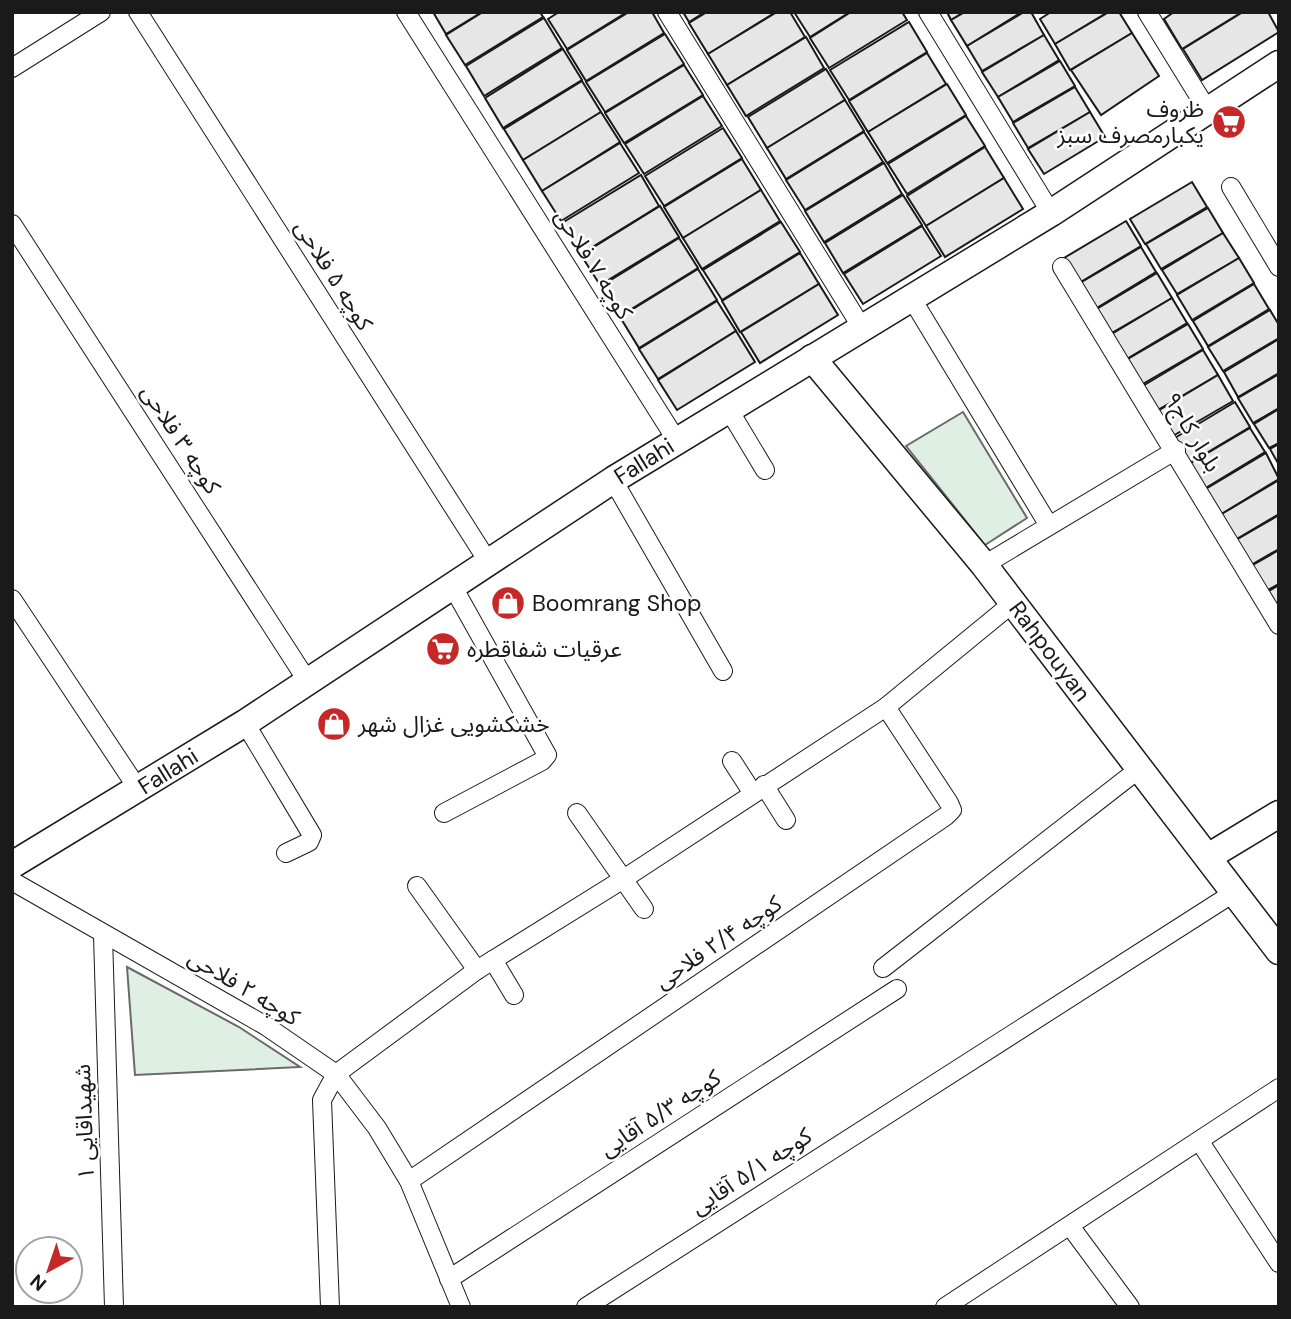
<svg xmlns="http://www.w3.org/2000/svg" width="1291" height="1319" font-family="'DM Sans','Noto Sans Arabic',sans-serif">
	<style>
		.green { fill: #e0efe3; stroke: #6a6a6a; stroke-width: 2 }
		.building { fill: #e6e6e6; stroke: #1a1a1a; stroke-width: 2 }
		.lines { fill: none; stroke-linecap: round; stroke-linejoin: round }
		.street-casing { stroke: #1a1a1a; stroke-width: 20 }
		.secondary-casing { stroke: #1a1a1a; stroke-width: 29 }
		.street { stroke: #fff; stroke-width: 18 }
		.secondary { stroke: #fff; stroke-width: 26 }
		.labels { text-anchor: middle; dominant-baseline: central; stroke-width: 5; stroke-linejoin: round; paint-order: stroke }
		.poi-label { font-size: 23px; fill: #1a1a1a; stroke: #fff; text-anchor: start }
		.street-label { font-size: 23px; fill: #1a1a1a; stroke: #fff }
	</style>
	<rect width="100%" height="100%" fill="#fff"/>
	<g class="green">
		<polygon points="963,412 1027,518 985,545 906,446"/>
		<polygon points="127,967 239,1027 300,1067 135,1075"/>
	</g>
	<g class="building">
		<polygon points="433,12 482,12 446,34"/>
		<polygon points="483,12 540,12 543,17 465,65 446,35"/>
		<polygon points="559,12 627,12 567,49 548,19"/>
		<polygon points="629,12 652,12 664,33 586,81 567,50"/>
		<polygon points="683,12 705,12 689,22"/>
		<polygon points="707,12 776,12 708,54 689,23"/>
		<polygon points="777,12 790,12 805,37 727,85 708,54"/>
		<polygon points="794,12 850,12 810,37"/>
		<polygon points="851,12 902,12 907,20 829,68 810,38"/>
		<polygon points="947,12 964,12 951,20"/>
		<polygon points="965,12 1022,12 967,46 951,20"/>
		<polygon points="1024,12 1031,12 1044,35 982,71 967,46"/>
		<polygon points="1051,12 1108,12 1055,44 1040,19"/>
		<polygon points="1109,12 1119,12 1132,33 1070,70 1055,44"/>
		<polygon points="1174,12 1242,12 1182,49 1164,19"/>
		<polygon points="1243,12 1268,12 1279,32 1202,80 1183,49"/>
		<polygon points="544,18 562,48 484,96 466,66"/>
		<polygon points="909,22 927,52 849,100 830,70"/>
		<polygon points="1132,33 1159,76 1101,115 1071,70"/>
		<polygon points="665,34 684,64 605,112 586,82"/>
		<polygon points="1044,35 1059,60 998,97 982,72"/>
		<polygon points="806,37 824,68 746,116 727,85"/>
		<polygon points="563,49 582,80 503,128 485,98"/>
		<polygon points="927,53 946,84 868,132 849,101"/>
		<polygon points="1060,61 1075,86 1013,122 998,97"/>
		<polygon points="684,65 703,95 624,143 605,113"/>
		<polygon points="826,69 845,100 767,148 748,117"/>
		<polygon points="582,81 601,112 523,160 504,129"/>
		<polygon points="947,84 966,115 887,163 868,132"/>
		<polygon points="1075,87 1090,112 1028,148 1013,123"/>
		<polygon points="703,96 722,126 644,174 625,144"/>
		<polygon points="845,100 864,131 786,179 767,148"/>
		<polygon points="601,112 620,142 542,191 523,160"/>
		<polygon points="1090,112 1105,137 1044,174 1028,149"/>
		<polygon points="966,116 985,146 907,194 888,164"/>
		<polygon points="723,128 742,158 664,206 645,176"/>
		<polygon points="864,132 883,162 805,210 786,180"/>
		<polygon points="620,143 639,173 561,221 542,191"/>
		<polygon points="985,147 1004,178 926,226 907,196"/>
		<polygon points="742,159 761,190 683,238 664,207"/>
		<polygon points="884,163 902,194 824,242 805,211"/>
		<polygon points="641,175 659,206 581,254 562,223"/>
		<polygon points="1004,178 1023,209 945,257 926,226"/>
		<polygon points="1192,182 1207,207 1145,244 1130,219"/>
		<polygon points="761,190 780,221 702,269 683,238"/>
		<polygon points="903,195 922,225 843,273 825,243"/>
		<polygon points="660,206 679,237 600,285 581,255"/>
		<polygon points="1208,208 1223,233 1161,269 1146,244"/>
		<polygon points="1126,221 1141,246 1079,283 1064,258"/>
		<polygon points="781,222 800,252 722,300 703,270"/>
		<polygon points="922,226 941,256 863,304 844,274"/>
		<polygon points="1223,233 1239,258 1177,294 1162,270"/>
		<polygon points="679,238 698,268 620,316 601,286"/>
		<polygon points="1141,247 1156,272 1095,309 1080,283"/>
		<polygon points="800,253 819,284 740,332 722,301"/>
		<polygon points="1239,258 1254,283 1192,320 1177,295"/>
		<polygon points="698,269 717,300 639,348 620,317"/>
		<polygon points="1157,273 1172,298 1110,334 1095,310"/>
		<polygon points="819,284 838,315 760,363 741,332"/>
		<polygon points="1254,284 1269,309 1208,346 1193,321"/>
		<polygon points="1172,298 1187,323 1125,360 1110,335"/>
		<polygon points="717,301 736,331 658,379 639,349"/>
		<polygon points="1270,310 1279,325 1279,338 1223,371 1208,347"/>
		<polygon points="1188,324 1203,349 1141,385 1126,360"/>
		<polygon points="736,331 755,362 677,410 658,380"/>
		<polygon points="1279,339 1279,373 1238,397 1224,372"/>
		<polygon points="1203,350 1218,375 1156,411 1141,387"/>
		<polygon points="1279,374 1279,408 1253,423 1238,398"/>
		<polygon points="1218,375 1233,401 1171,437 1156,412"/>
		<polygon points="1235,402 1250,427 1188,464 1173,439"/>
		<polygon points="1279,409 1279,443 1269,448 1254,424"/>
		<polygon points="1250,428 1265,452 1204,489 1189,464"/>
		<polygon points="1279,444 1279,465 1270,449"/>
		<polygon points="1266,453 1279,479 1220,515 1204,490"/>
		<polygon points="1279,480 1279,514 1235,540 1220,515"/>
		<polygon points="1279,515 1279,549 1251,565 1236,540"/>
		<polygon points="1279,550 1279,584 1266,591 1251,566"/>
		<polygon points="1279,585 1279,612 1267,592"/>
	</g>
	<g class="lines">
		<g class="street-casing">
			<g id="street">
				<polyline points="138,12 489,563"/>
				<polyline points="406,12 677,441"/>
				<polyline points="667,12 862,328"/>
				<polyline points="928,12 1051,213"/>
				<polyline points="1147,12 1208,111"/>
				<polyline points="12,68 101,12"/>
				<polyline points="1231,187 1279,267"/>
				<polyline points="12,224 308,682"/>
				<polyline points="1062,267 1279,625"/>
				<polyline points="912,299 1048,524"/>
				<polyline points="729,410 765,470"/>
				<polyline points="613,480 723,671"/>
				<polyline points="984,565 1176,450"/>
				<polyline points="12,599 138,789"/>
				<polyline points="245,723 312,835 309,842 286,853"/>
				<polyline points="732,761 752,792"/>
				<polyline points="764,785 786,820"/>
				<polyline points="444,813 542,761 547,755 453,587"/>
				<polyline points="577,813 644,909"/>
				<polyline points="12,881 266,1026 336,1074 377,1128 409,1181 461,1307"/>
				<polyline points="417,886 477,970"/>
				<polyline points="103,935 114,1307"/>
				<polyline points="493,960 514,995"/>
				<polyline points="883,968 1139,769"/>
				<polyline points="1200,1142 1279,1263"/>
				<polyline points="409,1181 946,816 952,810 949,803 886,707"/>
				<polyline points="1070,1226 1130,1307"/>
				<polyline points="449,1279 897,989"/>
				<polyline points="330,1307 322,1100 336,1074 477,970 625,878 886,707 1013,603"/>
				<polyline points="586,1307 1235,892"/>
				<polyline points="945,1307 1279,1088"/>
			</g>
		</g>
		<g class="secondary-casing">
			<g id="secondary">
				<polyline points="812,358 984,565 1279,951"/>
				<polyline points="1208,857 1279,814"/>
				<polyline points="12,865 245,723 613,480 1051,213 1279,64"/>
			</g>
		</g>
		<use href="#street" class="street"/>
		<use href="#secondary" class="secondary"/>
	</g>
	<defs>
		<g id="supermarket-disc" transform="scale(1.75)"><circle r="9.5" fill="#c62828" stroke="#fff"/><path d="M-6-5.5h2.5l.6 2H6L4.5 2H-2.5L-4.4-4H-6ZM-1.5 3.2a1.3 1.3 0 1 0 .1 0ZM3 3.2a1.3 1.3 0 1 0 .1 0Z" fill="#fff"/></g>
		<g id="shop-disc" transform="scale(1.75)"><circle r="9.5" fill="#c62828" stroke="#fff"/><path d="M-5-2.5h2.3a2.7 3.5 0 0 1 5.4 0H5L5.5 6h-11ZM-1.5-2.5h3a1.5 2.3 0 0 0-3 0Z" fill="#fff"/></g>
	</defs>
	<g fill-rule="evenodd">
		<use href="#supermarket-disc" x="1229" y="122"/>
		<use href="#shop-disc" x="508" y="603"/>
		<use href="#supermarket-disc" x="443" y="649"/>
		<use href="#shop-disc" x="334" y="724"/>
	</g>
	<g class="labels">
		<g class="poi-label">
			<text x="1204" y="109" text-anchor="end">ظروف<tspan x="1204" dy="26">یکبارمصرف سبز</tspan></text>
			<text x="532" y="603">Boomrang Shop</text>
			<text x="467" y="649">عرقیات شفاقطره</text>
			<text x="358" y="724">خشکشویی غزال شهر</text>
		</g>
		<g class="street-label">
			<text transform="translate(594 264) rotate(58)">کوچه ۷ فلاحی</text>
			<text transform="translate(334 275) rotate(58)">کوچه ۵ فلاحی</text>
			<text transform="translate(1193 432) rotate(59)">بلوار کاج۹</text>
			<text transform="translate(181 439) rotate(57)">کوچه ۳ فلاحی</text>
			<text transform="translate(644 461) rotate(-32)">Fallahi</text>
			<text transform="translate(1050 651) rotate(53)">Rahpouyan</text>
			<text transform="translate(168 771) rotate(-32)">Fallahi</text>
			<text transform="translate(718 942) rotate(-34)">کوچه ۲/۴ فلاحی</text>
			<text transform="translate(244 987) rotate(31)">کوچه ۲ فلاحی</text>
			<text transform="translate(660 1113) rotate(-33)">کوچه ۵/۳ آقایی</text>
			<text transform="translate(84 1122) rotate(-92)">۱ شهیداقایی</text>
			<text transform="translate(751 1171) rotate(-33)">کوچه ۵/۱ آقایی</text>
		</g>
	</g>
	<rect width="1291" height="1319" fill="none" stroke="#1a1a1a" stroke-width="28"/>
	<g transform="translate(49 1270) rotate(220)"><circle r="33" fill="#ffffff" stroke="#a3a3a3" stroke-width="2"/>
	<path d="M0-5L12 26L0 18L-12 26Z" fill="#c62828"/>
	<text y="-10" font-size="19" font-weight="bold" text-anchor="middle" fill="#1a1a1a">N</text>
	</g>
</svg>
